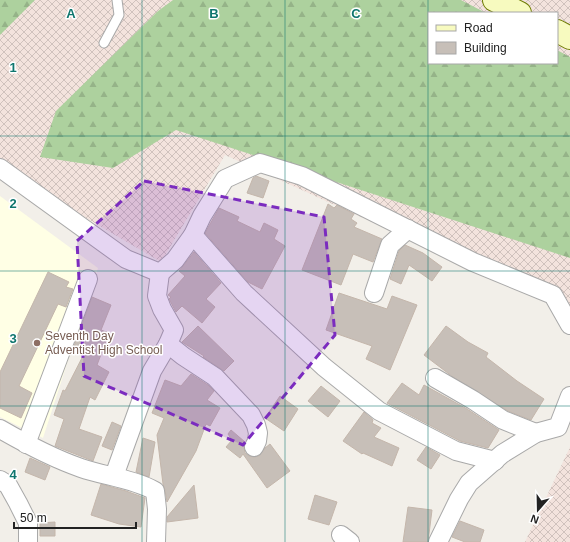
<svg xmlns="http://www.w3.org/2000/svg" width="570" height="542" font-family="Arial,sans-serif">
	<style>
		.education { fill: #ffffe5 }
		.military { fill: url(#military-cross-hatch); fill-rule: evenodd }
		.forest { fill: url(#forest-firs) }
		.building { fill: #c7bfb8; stroke: #c4b6ab }
		.lines { fill: none; stroke-linecap: round; stroke-linejoin: round }
		.lane-casing { stroke: #a9a9a9; stroke-width: 11 }
		.street-casing { stroke: #a9a9a9; stroke-width: 20 }
		.secondary-casing { stroke: #707d05; stroke-width: 24 }
		.lane { stroke: #fff; stroke-width: 9 }
		.street { stroke: #fff; stroke-width: 18 }
		.secondary { stroke: #f7fabf; stroke-width: 22 }
		.marked { fill: #7b2cbf; fill-opacity: 0.2; stroke: #7b2cbf; stroke-width: 3; stroke-dasharray: 8 5; stroke-linejoin: round }
		.grid { fill: none; stroke: #0f766e; stroke-width: 1; stroke-opacity: 0.55 }
		.education-dot { fill: #8d6e63; stroke: #fff; stroke-width: 1.5 }
		.labels { text-anchor: middle; dominant-baseline: central; stroke-width: 3; stroke-linejoin: round; paint-order: stroke }
		.education-label { font-size: 12px; fill: #785e54; stroke: #fff; text-anchor: start }
		.grid-label { font-size: 13px; text-anchor: middle; font-weight: bold; fill: #0f766e; stroke: #fff; stroke-width: 3; stroke-linejoin: round; paint-order: stroke }
	</style>
	<defs>
		<pattern id="military-cross-hatch" width="8" height="8" patternUnits="userSpaceOnUse"><rect width="8" height="8" fill="#f3e3dd"/><path d="M0 0l8 8M0 8l8-8" fill="none" stroke="#d0c2bd"/></pattern>
		<pattern id="forest-firs" width="22" height="20" patternUnits="userSpaceOnUse"><rect width="22" height="20" fill="#add19e"/><path d="M5 1l3.5 6h-7zM16 11l3.5 6h-7z" fill="#95b388"/></pattern>
	</defs>
	<rect width="100%" height="100%" fill="#f2efe9"/>
	<polygon class="education" points="0,196 98,268 43,438 0,417"/>
	<g class="military">
		<path d="M0 0H570V312L225 155 161 262 32 186 0 158ZM429 13H557V63H429Z"/>
		<polygon points="570,447 570,542 525,542"/>
	</g>
	<g class="forest">
		<polygon points="0,0 35,0 0,35"/>
		<polygon points="173,0 461,0 486,13 429,13 429,63 557,63 557,50 570,57 570,258 176,130 113,168 40,157 56,111 158,11"/>
	</g>
	<g class="building">
		<polygon points="256,176 269,181 263,198 247,193 253,178"/>
		<polygon points="328,204 334,208 337,205 354,214 351,219 357,223 354,227 382,239 373,262 353,254 341,285 302,270"/>
		<polygon points="219,208 239,217 237,221 260,232 264,223 278,230 274,239 285,246 262,289 248,282 205,233"/>
		<polygon points="405,245 423,253 442,267 432,281 409,265 401,284 390,279 399,251"/>
		<polygon points="194,252 221,283 206,299 215,307 202,323 182,306 176,312 169,299 171,297 168,295 185,276 179,271"/>
		<polygon points="48,272 69,282 66,287 73,289 66,307 58,304 19,386 32,393 21,418 0,408 0,372"/>
		<polygon points="339,293 387,309 392,296 417,305 390,370 366,359 372,346 326,330"/>
		<polygon points="92,297 111,305 101,330 109,333 97,365 109,372 95,400 90,397 79,429 102,437 93,461 55,446 64,419 54,415 63,390 65,391 86,350 74,346"/>
		<polygon points="198,326 234,361 224,371 203,357 204,356 182,342"/>
		<polygon points="446,326 468,342 488,353 486,357 517,381 544,399 531,420 508,411 453,377 424,355"/>
		<polygon points="191,374 208,385 214,391 207,400 220,408 210,426 206,424 196,451 167,502 165,490 163,484 157,435 164,418 152,413 165,380 181,386"/>
		<polygon points="402,383 419,395 424,385 467,409 499,430 488,448 460,441 387,403"/>
		<polygon points="321,386 340,401 328,417 308,401"/>
		<polygon points="280,396 298,409 284,431 265,418"/>
		<polygon points="364,412 373,420 372,423 381,428 374,437 399,448 392,466 363,453 362,454 343,441"/>
		<polygon points="112,422 121,426 112,450 102,446"/>
		<polygon points="231,430 245,442 244,448 245,453 249,456 254,457 259,456 265,448 270,444 290,471 267,488 243,454 240,458 226,447 232,440 228,434"/>
		<polygon points="143,438 155,442 149,477 136,472"/>
		<polygon points="426,447 440,455 431,469 417,460"/>
		<polygon points="30,458 50,467 45,480 25,472"/>
		<polygon points="101,484 126,491 145,498 141,527 119,524 91,515"/>
		<polygon points="194,485 198,518 167,522 167,517"/>
		<polygon points="315,495 337,502 329,525 308,519"/>
		<polygon points="408,507 432,510 428,542 403,542"/>
		<polygon points="460,521 484,530 480,542 465,542 452,537"/>
		<polygon points="55,522 55,536 40,536 40,523"/>
	</g>
	<g class="lines">
		<g class="lane-casing">
			<polyline id="lane" points="104,43 119,15 117,0"/>
		</g>
		<g class="street-casing">
			<g id="street">
				<polyline points="0,168 126,259 160,273 175,260 193,235 202,216 225,179 260,163 302,176 473,262 553,295 570,325"/>
				<polyline points="193,235 244,293 324,367 379,411 456,451 495,461"/>
				<polyline points="374,293 390,245 408,229"/>
				<polyline points="168,344 183,356 215,377 251,415 256,425 258,433 257,441 254,447"/>
				<polyline points="435,378 473,400 503,420 536,433"/>
				<path d="M0 429C26 444 52 458 81 468 104 476 134 479 155 491L157 509 156 542"/>
				<polyline points="26,444 88,279"/>
				<polyline points="114,476 152,371 168,344 174,330 162,309 157,296 160,273"/>
				<polyline points="0,480 8,485 18,503 28,523 28,542"/>
				<polyline points="341,535 350,542"/>
				<polyline points="438,542 459,499 469,483 502,454 536,433 558,427 570,396"/>
			</g>
		</g>
		<g class="secondary-casing">
			<g id="secondary">
				<polyline points="494,0 520,13"/>
				<polyline points="557,31 570,38"/>
			</g>
		</g>
		<use href="#lane" class="lane"/>
		<use href="#street" class="street"/>
		<use href="#secondary" class="secondary"/>
	</g>
	<path class="marked" d="M144 181 324 217 335 335 243 445 84 376 77 241Z"/>
	<path class="grid" d="M142 0V542M285 0V542M428 0V542M0 136H570M0 271H570M0 406H570"/>
	<circle class="education-dot" cx="37" cy="343" r="4"/>
	<g class="labels">
		<g class="education-label">
			<text x="45" y="336">Seventh Day<tspan x="45" dy="14">Adventist High School</tspan></text>
		</g>
	</g>
	<g class="grid-label">
		<text x="71" y="18">A</text>
		<text x="214" y="18">B</text>
		<text x="356" y="18">C</text>
		<text x="13" y="72">1</text>
		<text x="13" y="208">2</text>
		<text x="13" y="343">3</text>
		<text x="13" y="479">4</text>
	</g>
	<rect x="428" y="12" width="130" height="52" fill="#ffffff" stroke="#a7a7a7"/>
	<rect x="436" y="25" width="20" height="6" fill="#f7fabf" stroke="#a7a7a7"/>
	<text x="464" y="32" font-size="12" fill="#222222">Road</text>
	<rect x="436" y="42" width="20" height="12" fill="#c7bfb8" stroke="#a7a7a7"/>
	<text x="464" y="52" font-size="12" fill="#222222">Building</text>
	<g transform="translate(538 510) rotate(200)" stroke="#ffffff" stroke-width="3" paint-order="stroke">
	<path d="M0-3L7 15L0 10L-7 15Z" fill="#222222"/>
	<text y="-6" font-size="11" font-weight="bold" text-anchor="middle" fill="#222222">N</text>
	</g>
	<path d="M14 522v6h122v-6" fill="none" stroke="#222222" stroke-width="2"/>
	<text x="20" y="522" font-size="12" fill="#222222" stroke="#ffffff" stroke-width="3" paint-order="stroke">50 m</text>
</svg>
